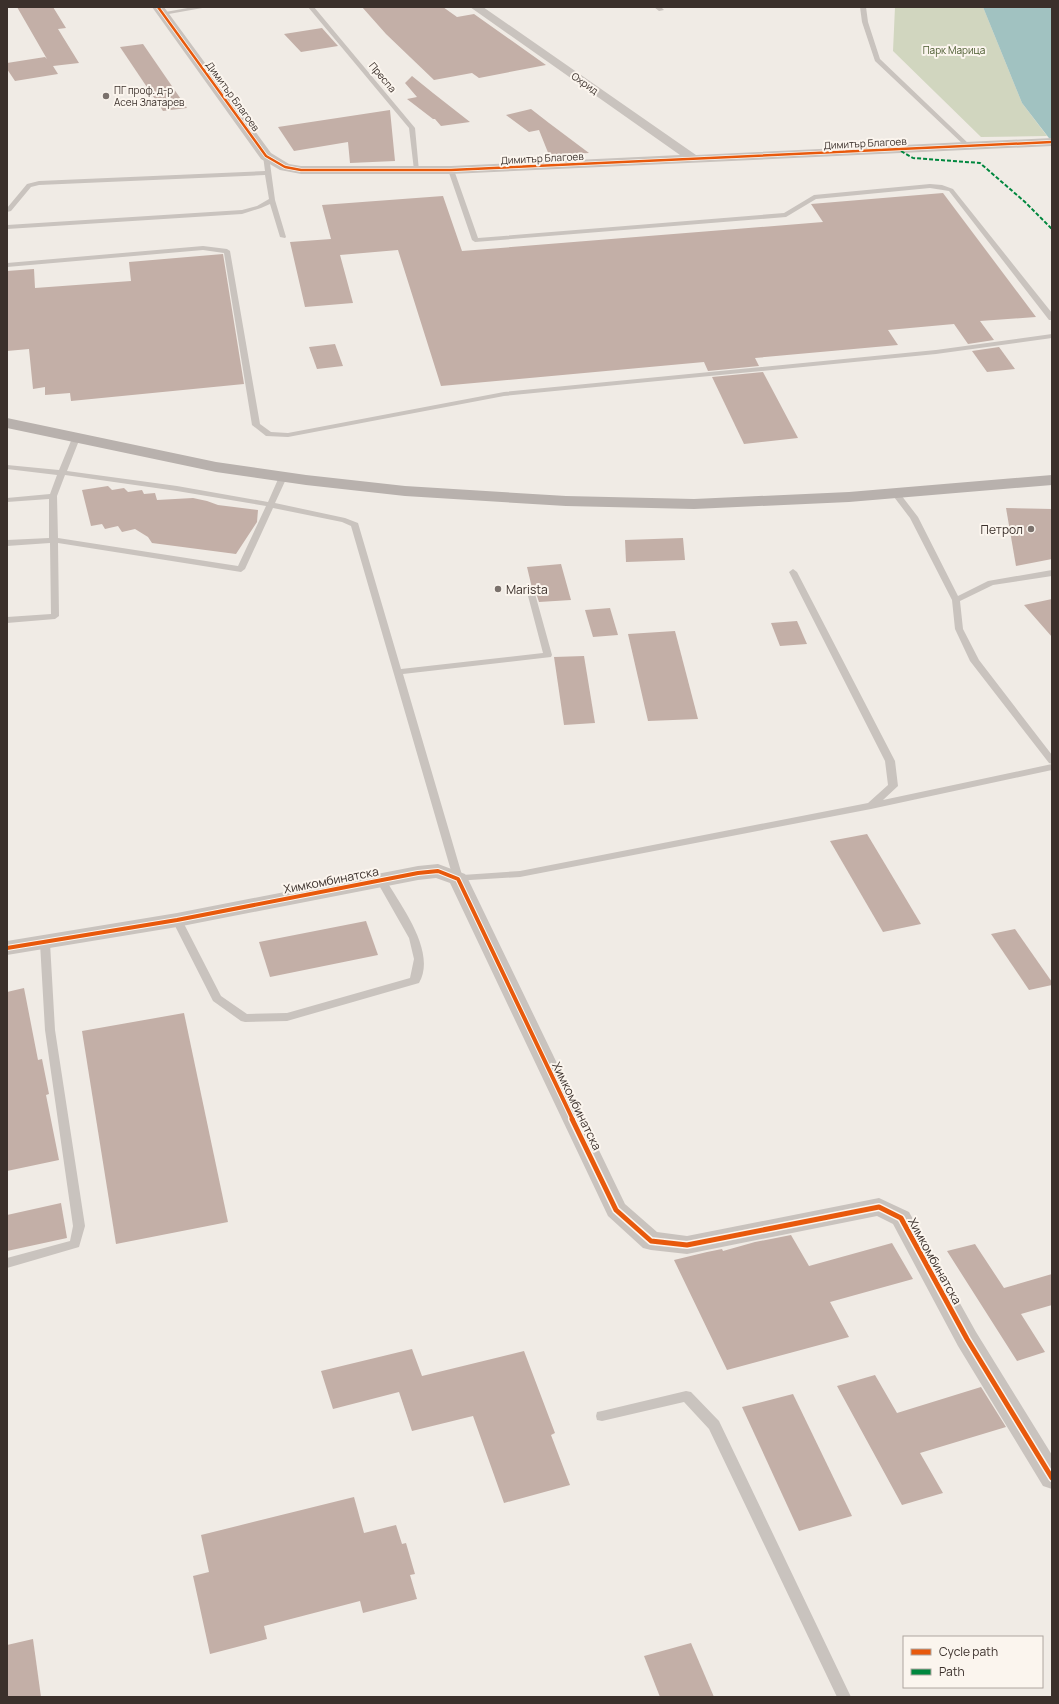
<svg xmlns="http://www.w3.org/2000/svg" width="1059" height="1704" font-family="Manrope,sans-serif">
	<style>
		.green { fill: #d1d6bf }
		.water { fill: #a1c2c1 }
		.building { fill: #c3afa7 }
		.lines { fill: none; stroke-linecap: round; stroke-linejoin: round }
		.lane { fill: #c9c3be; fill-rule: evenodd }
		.street { fill: #c9c3be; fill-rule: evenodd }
		.primary { fill: #b8b1ad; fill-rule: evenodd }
		.quiet { stroke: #00873e; stroke-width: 2; stroke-dasharray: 4 2; stroke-linecap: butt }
		.cycleway-far2-casing { stroke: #fbf5ee; stroke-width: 4 }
		.cycleway-far1-casing { stroke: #fbf5ee; stroke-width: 6 }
		.cycleway-casing { stroke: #fbf5ee; stroke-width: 8 }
		.cycleway-far2 { stroke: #e8590c; stroke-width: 2.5 }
		.cycleway-far1 { stroke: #e8590c; stroke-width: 4 }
		.cycleway { stroke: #e8590c; stroke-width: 5 }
		.poi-dot { fill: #7a716c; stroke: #fbf5ee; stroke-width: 1.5 }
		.labels { text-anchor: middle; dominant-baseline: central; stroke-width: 4; stroke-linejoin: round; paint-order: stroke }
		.far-park-label { font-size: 10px; fill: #4a5a2e; stroke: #fbf5ee }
		.far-street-label { font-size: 10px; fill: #3b302b; stroke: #fbf5ee }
		.far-poi-label { font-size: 10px; fill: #3b302b; stroke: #fbf5ee; text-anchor: start }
		.poi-label { font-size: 12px; fill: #3b302b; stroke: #fbf5ee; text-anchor: end }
		.street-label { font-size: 12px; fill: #3b302b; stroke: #fbf5ee }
	</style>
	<rect width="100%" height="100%" fill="#f0ebe5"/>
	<polygon class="green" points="895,7 983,7 1022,103 1047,136 981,137 893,51"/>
	<polygon class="water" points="983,7 1052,7 1052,142 1022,103"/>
	<g class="building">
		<polygon points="17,7 53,7 66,28 58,29 79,63 53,66 58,74 15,81 7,69 7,63 45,57 47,59"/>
		<polygon points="362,7 443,7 457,17 474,14 546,65 479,78 472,73 434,80 386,34"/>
		<polygon points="322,28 338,46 301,52 284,34"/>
		<polygon points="143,44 187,108 163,111 120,47"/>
		<polygon points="412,76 433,93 470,122 441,126 435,119 433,119 407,99 417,97 405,83"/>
		<polygon points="531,109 549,123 589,153 549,155 539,130 529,132 506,115"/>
		<polygon points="390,110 395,161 350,163 348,142 294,151 278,127"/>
		<polygon points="943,193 1036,317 980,321 994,340 968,344 954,324 888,330 898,345 755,358 759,366 708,371 704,362 441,386 398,250 340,255 353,303 305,307 290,242 331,239 322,205 443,196 462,251 823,222 811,204"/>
		<polygon points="223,254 244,384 71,401 70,393 45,395 45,387 33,389 29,349 7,351 7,271 34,269 35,288 131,281 129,262"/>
		<polygon points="335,344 343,366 317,369 309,347"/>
		<polygon points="999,347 1015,369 987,372 972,351"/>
		<polygon points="763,372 798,438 744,444 712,377"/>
		<polygon points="108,486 112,490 124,488 128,492 142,490 144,494 155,493 157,500 193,498 207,501 218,505 258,510 257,522 236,554 152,543 148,537 135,529 122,532 118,526 105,529 102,524 91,526 82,490"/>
		<polygon points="1006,508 1052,509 1052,559 1016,566"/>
		<polygon points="683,538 685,560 626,562 625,540"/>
		<polygon points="561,564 571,600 539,602 535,590 532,588 527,567"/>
		<polygon points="1052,599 1052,637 1024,605"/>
		<polygon points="610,608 618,635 593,637 585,610"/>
		<polygon points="797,621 807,644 780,646 771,623"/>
		<polygon points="675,631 698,719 648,721 628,634"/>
		<polygon points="584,656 595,723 564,725 554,657"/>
		<polygon points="867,834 921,924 883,932 830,841"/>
		<polygon points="366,921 378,955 270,977 259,942"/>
		<polygon points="1015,929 1052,982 1052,985 1029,990 991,934"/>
		<polygon points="24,988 38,1060 42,1059 49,1094 46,1095 59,1160 7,1171 7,992"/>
		<polygon points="184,1013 228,1222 116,1244 82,1031"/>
		<polygon points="61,1203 67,1238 7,1251 7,1215"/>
		<polygon points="791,1235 809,1266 892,1243 913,1279 830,1302 849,1337 727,1370 674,1260 707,1252 722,1249 723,1251 755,1242"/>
		<polygon points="975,1244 1004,1288 1052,1274 1052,1305 1021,1314 1045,1352 1017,1361 947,1251"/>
		<polygon points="412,1349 422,1376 524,1351 555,1433 551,1435 570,1485 504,1503 473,1416 412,1431 399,1392 333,1409 321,1371"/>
		<polygon points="875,1375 897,1413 981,1387 1006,1427 920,1453 943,1493 902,1505 837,1386"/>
		<polygon points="793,1394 852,1516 799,1531 742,1407"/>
		<polygon points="354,1497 364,1533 396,1525 402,1544 406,1543 415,1574 410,1575 417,1599 363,1613 360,1601 264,1626 267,1639 210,1654 193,1576 209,1572 201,1535"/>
		<polygon points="33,1639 41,1697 7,1697 7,1645"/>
		<polygon points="691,1643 714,1697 660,1697 644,1656"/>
	</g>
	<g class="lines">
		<g class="lane">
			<polygon points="193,7 208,7 163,15 160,13"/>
			<polygon points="308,7 314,7 415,128 419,171 414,170 409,128"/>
			<polygon points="654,7 661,7 664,10 659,11"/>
			<polygon points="860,7 866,7 868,22 880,59 970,145 970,147 966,147 875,61 862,22"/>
			<polygon points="266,154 269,156 275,200 286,237 285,238 280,237 270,204 261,208 242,214 7,229 7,225 242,210 257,206 269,199 265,175 39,185 31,187 11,211 7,212 7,208 27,184 39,181 265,171 263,156"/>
			<polygon points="451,168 454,170 478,238 784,213 814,195 930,184 942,185 953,189 1052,313 1052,320 1049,320 949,191 930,188 816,199 786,217 475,242 472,240 448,170"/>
			<polygon points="203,246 227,249 230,251 260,424 271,432 288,433 504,392 936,350 1052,334 1052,338 936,354 504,396 288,437 266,436 252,425 224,253 203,250 7,267 7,263"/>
			<path d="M73 436H76L80 438 67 471 177 486 268 502 279 477 283 475 287 477 275 503 345 518 358 523 401 669 543 653 527 592 531 589 534 590 552 655 551 657 403 674 462 875 520 871 868 803 888 785 885 761 789 572 793 569 797 572 895 761 898 786 883 800 1052 764V770L871 809 520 877 454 881 351 526 342 522 273 508 245 569 241 572 58 543 59 616 55 619 7 623V617L51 614 50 543 7 546V540L49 538V499L7 502V498L50 494 57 475 7 469V465L59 470ZM65 475 177 491 266 506 238 566 58 538 57 496Z"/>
			<polygon points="892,491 898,491 918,517 958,596 988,581 1052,570 1052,576 993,585 960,601 963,629 979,660 1052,755 1052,764 1049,763 970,661 955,629 952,600 910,518 891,493"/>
			<path d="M381 877 386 880C401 906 437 952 419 983L287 1021 245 1022 241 1021 213 1001 172 920 177 917 181 918 221 996 247 1014 287 1013 410 978 414 959 409 938 376 880Z"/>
			<polygon points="45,939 49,941 50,943 55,1030 85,1226 79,1247 7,1268 7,1258 70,1241 73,1226 45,1030 40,943 41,941"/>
			<polygon points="686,1391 691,1392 719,1421 851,1697 837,1697 709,1429 684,1402 602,1421 597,1420 596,1416 597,1412 602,1411"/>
		</g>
		<g class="street">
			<polygon points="152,7 164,7 271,153 289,164 301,166 451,166 680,155 470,7 483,7 696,155 1052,138 1052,146 451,174 301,174 280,170 261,159"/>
			<polygon points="438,864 465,874 468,879 625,1204 657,1232 687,1236 879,1198 909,1212 976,1332 1052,1455 1052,1489 1043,1486 958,1346 893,1224 877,1216 687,1254 651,1250 643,1248 608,1216 450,883 436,878 418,880 177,927 7,955 7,941 177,913 418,866"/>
		</g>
		<polygon class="primary" points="7,418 216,462 306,475 405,486 566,496 694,499 849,492 1052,475 1052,485 849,502 694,509 566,506 405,496 306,485 216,472 7,428"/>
		<polyline class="quiet" points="901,151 913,158 980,163 1025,202 1052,229"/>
		<g class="cycleway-far2-casing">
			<polyline id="cycleway-far2" points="158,7 266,156 285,167 301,170 451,170 1052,142"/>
		</g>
		<g class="cycleway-far1-casing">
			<polyline id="cycleway-far1" points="7,948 177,920 418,873 438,871 458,879 573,1120"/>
		</g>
		<g class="cycleway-casing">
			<polyline id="cycleway" points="572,1119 616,1210 651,1241 687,1245 879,1207 901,1218 967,1339 1052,1478"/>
		</g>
		<use href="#cycleway-far2" class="cycleway-far2"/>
		<use href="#cycleway-far1" class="cycleway-far1"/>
		<use href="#cycleway" class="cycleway"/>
	</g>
	<g class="poi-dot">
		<circle cx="106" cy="96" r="4"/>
		<circle cx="1031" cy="529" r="4"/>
		<circle cx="498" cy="589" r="4"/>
	</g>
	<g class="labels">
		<g class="far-park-label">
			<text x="954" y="50">Парк Марица</text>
		</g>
		<g class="far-street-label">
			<text transform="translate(383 77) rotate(50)">Преспа</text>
			<text transform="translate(585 83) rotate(35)">Охрид</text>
			<text transform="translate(233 96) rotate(54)">Димитър Благоев</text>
			<text transform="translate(865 143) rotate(-3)">Димитър Благоев</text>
			<text transform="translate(542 158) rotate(-3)">Димитър Благоев</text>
		</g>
		<g class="far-poi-label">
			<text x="114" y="90">ПГ проф. д-р<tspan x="114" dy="12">Асен Златарев</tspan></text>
		</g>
		<g class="poi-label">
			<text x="1023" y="529">Петрол</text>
			<text x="506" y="589" text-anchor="start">Marista</text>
		</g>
		<g class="street-label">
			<text transform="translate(331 880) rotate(-11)">Химкомбинатска</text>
			<text transform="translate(577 1106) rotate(64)">Химкомбинатска</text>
			<text transform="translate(935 1261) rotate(61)">Химкомбинатска</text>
		</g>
	</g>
	<rect width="1059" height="1704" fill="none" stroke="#3b302b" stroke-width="16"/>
	<rect x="903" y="1636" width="140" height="52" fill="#fbf5ee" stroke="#aea6a0"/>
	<rect x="911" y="1649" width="20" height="6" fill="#e8590c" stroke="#aea6a0"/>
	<text x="939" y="1656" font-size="12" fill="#3b302b">Cycle path</text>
	<rect x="911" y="1669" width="20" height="6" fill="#00873e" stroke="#aea6a0"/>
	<text x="939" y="1676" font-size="12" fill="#3b302b">Path</text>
</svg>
